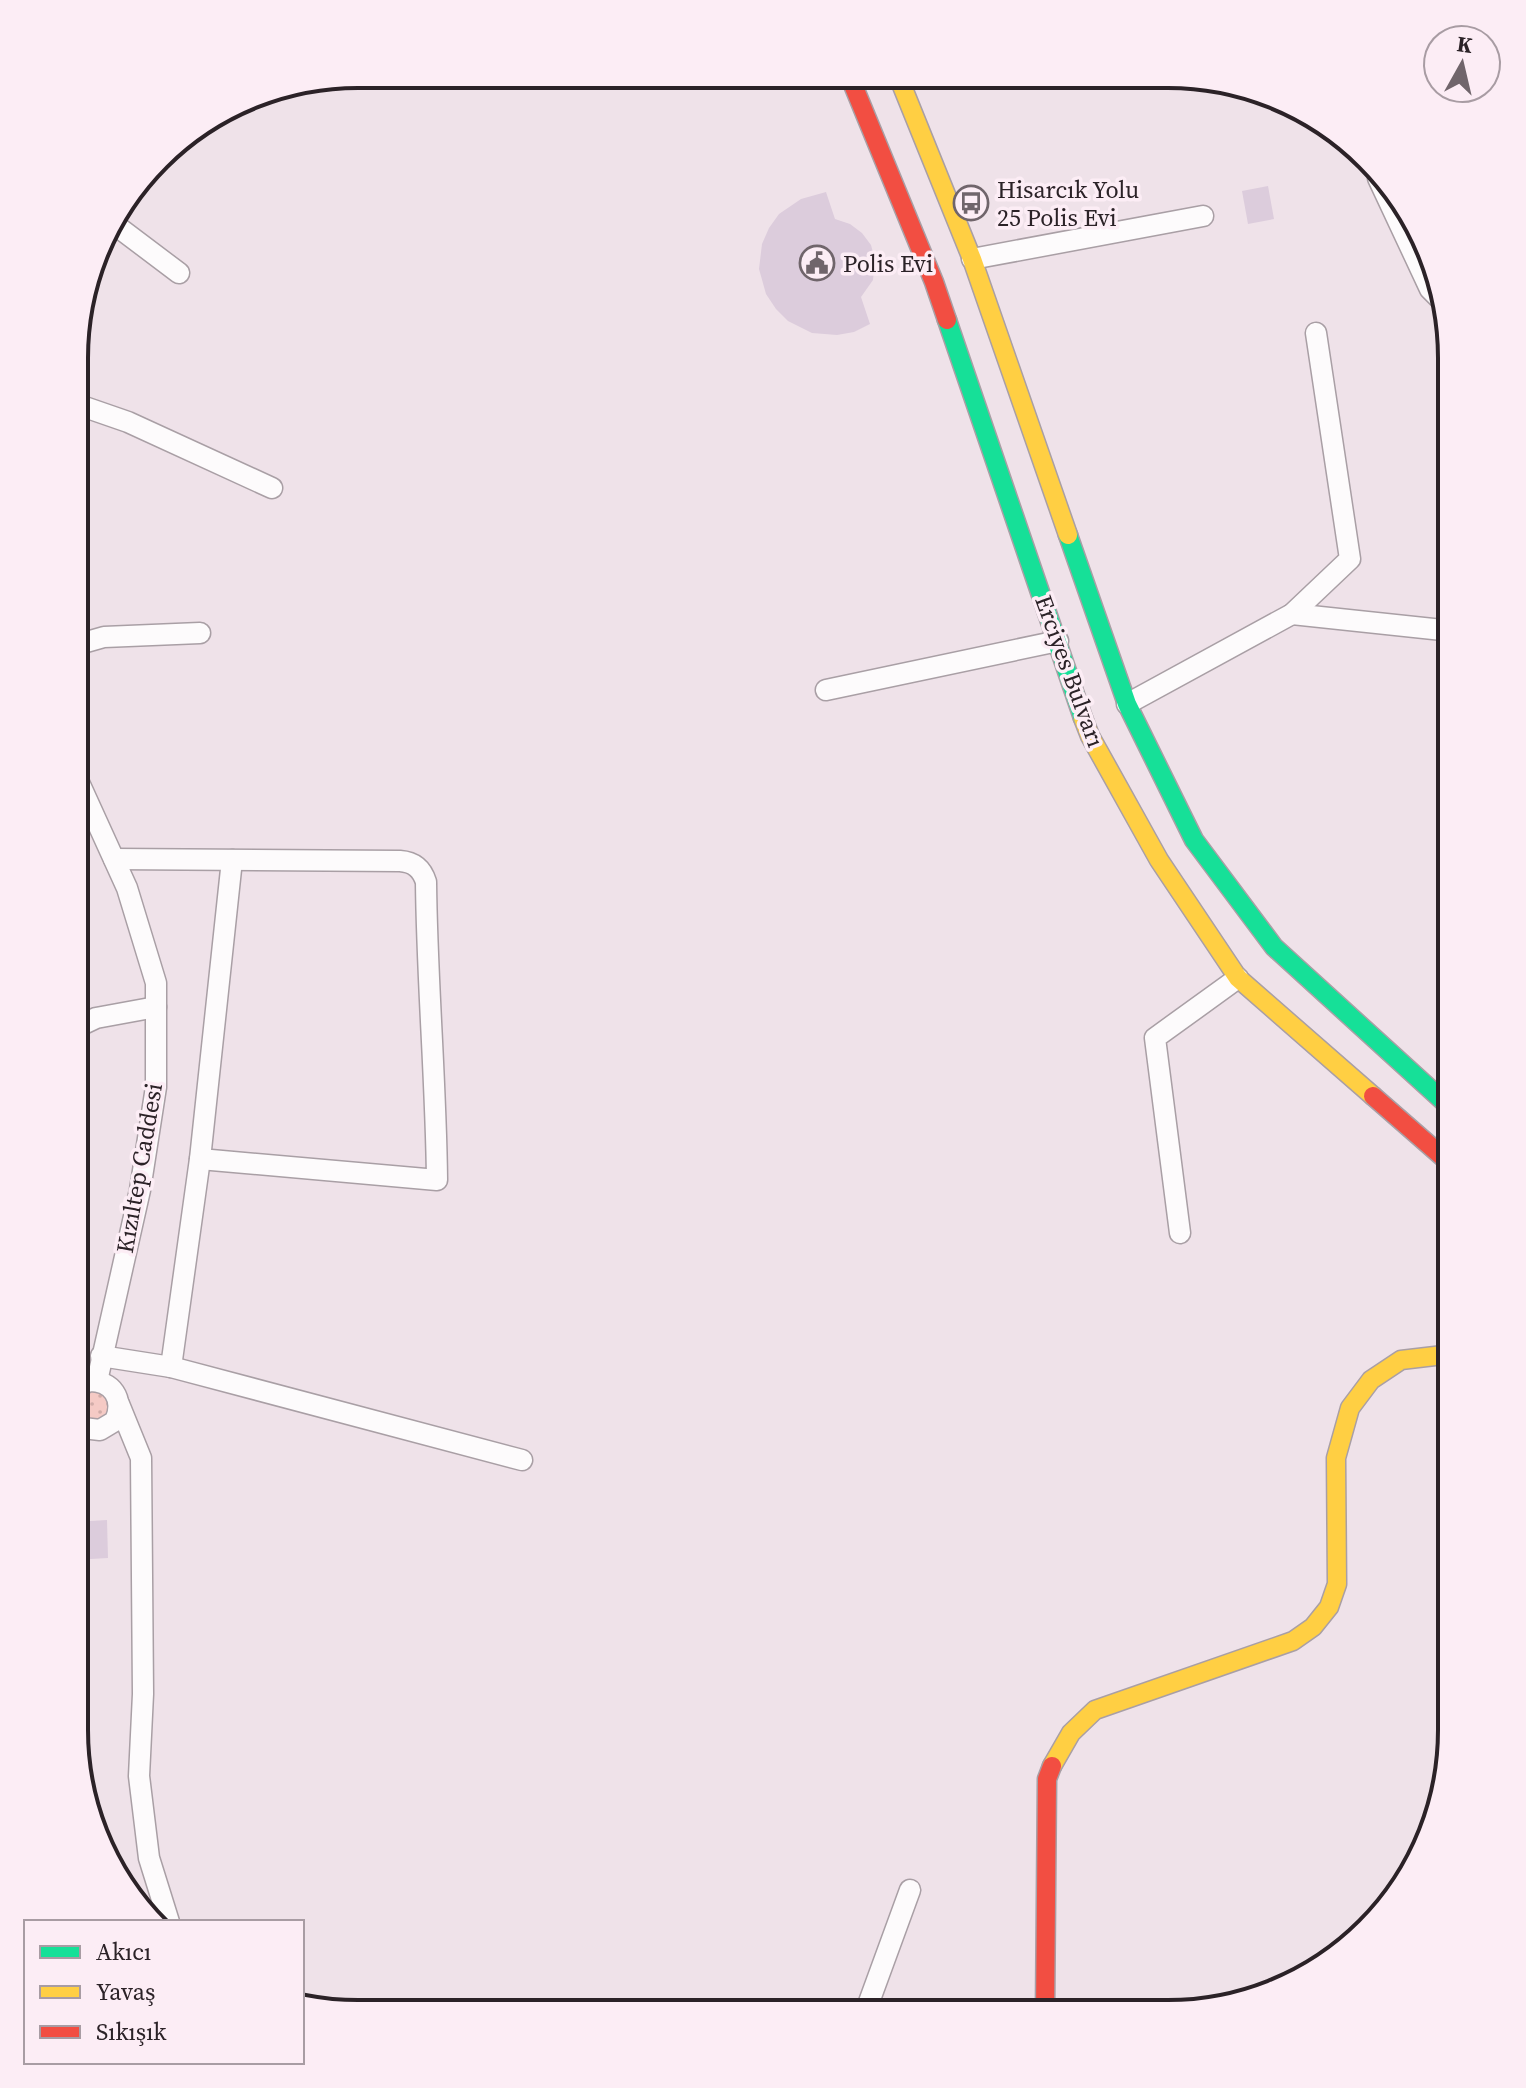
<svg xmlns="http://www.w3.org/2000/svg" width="1526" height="2088" font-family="'Source Serif 4',serif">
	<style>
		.grass { fill: url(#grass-dots) }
		.building { fill: #dcccdc }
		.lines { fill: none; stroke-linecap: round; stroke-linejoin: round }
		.street-casing { stroke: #a99fa5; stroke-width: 23 }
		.fast-casing { stroke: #a99fa5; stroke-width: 21 }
		.slow-casing { stroke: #a99fa5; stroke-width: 21 }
		.jam-casing { stroke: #a99fa5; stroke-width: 21 }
		.street { stroke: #fdfbfc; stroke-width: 20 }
		.fast { stroke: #16e098; stroke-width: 18 }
		.slow { stroke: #ffcf43; stroke-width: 18 }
		.jam { stroke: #f24e42; stroke-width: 18 }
		.labels { text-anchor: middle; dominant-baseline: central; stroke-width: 7; stroke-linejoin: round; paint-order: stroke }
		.poi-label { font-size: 24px; fill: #2b2227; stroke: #fcedf5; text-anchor: start }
		.street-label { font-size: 24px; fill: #2b2227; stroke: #fcedf5 }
		.rim { fill: none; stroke: #2b2227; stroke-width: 4 }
	</style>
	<defs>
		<pattern id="grass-dots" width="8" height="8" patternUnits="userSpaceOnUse" patternTransform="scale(2)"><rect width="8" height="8" fill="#f5cac5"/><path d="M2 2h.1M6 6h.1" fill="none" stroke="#d2ada9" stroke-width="1.8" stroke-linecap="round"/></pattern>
	</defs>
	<rect width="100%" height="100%" fill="#efe2e9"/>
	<circle class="grass" cx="94" cy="1406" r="15"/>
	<g class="building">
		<polygon points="1268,186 1274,219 1248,224 1242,191"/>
		<polygon points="826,192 835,219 850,224 862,233 871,245 875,260 873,280 861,297 870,324 854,332 837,335 812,333 788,321 776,309 766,294 759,269 762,244 769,228 779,214 801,199"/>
		<polygon points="107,1520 108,1558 74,1560 74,1522"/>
	</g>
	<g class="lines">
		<g class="street-casing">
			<g id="street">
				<polyline points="1333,129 1348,142"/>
				<polyline points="1378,178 1430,289 1438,297"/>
				<polyline points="110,221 179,273"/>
				<polyline points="972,259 1203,216"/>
				<polyline points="76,404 128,422 272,488"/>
				<polyline points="1292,614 1452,631"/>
				<polyline points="76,645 104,637 200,633"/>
				<polyline points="826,690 1058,641"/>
				<polyline points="1127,704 1292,614 1350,559 1316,333"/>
				<polyline points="76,776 127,888 156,983 156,1087 140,1190 97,1381"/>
				<path d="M114 859 400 861C414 862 422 869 426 882 427 982 436 1081 437 1180L200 1159"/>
				<polyline points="75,1028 96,1018 156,1007"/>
				<polyline points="1180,1233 1155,1038 1238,978"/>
				<polyline points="101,1356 171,1367 522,1460"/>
				<polyline points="171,1367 200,1159 232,860"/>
				<polyline points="119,1404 141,1458 143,1694 139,1776 149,1858 169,1922"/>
				<path d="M75 1421 83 1428 100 1430 115 1421C125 1399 112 1380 88 1381L75 1390"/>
				<polyline points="865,2013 910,1890"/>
			</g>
		</g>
		<g class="fast-casing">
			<g id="fast">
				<polyline points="947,320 1083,718"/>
				<polyline points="1068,535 1127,704 1194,840 1274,947 1452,1109"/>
			</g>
		</g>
		<g class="slow-casing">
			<g id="slow">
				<polyline points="898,76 972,259 1068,535"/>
				<polyline points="1083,718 1090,736 1159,860 1238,978 1373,1096"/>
				<polyline points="1052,1766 1071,1733 1095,1710 1293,1641 1313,1627 1329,1607 1337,1584 1336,1458 1350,1408 1371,1380 1401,1360 1452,1354"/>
			</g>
		</g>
		<g class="jam-casing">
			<g id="jam">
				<polyline points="849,75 934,282 947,320"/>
				<polyline points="1373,1096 1452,1165"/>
				<polyline points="1045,2014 1047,1779 1052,1766"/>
			</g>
		</g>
		<use href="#street" class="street"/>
		<use href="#fast" class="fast"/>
		<use href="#slow" class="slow"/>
		<use href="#jam" class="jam"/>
	</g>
	<defs>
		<g id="bus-ring" transform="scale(1.8)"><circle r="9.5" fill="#fcedf5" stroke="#70656b" stroke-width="1.5"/><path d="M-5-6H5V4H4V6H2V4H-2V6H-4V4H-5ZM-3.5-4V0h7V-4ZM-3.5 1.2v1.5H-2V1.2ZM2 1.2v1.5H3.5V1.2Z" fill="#70656b"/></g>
		<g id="civic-ring" transform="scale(1.8)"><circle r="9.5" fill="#fcedf5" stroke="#70656b" stroke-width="1.5"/><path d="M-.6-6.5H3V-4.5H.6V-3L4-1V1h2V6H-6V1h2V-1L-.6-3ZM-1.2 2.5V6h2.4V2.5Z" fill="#70656b"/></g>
	</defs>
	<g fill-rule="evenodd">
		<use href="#bus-ring" x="971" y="203"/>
		<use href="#civic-ring" x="817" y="263"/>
	</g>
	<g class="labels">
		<g class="poi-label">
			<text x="997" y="189">Hisarcık Yolu<tspan x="997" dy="28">25 Polis Evi</tspan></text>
			<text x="843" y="263">Polis Evi</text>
		</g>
		<g class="street-label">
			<text transform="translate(1070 671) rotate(70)">Erciyes Bulvarı</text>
			<text transform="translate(139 1168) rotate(-80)">Kızıltep Caddesi</text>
		</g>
	</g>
	<path d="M0 0H1526V2088H0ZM358 88H1168A270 270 0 0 1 1438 358V1730A270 270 0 0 1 1168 2000H358A270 270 0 0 1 88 1730V358A270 270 0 0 1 358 88Z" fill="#fcedf5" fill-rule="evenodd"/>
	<path class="rim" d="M358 88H1168A270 270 0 0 1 1438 358V1730A270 270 0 0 1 1168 2000H358A270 270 0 0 1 88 1730V358A270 270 0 0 1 358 88Z"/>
	<rect x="24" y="1920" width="280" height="144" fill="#fcedf5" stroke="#a89ca3" stroke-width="2"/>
	<rect x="40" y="1946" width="40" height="12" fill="#16e098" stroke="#a89ca3" stroke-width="2"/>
	<text x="96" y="1960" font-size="24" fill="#2b2227">Akıcı</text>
	<rect x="40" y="1986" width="40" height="12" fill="#ffcf43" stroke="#a89ca3" stroke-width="2"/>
	<text x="96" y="2000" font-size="24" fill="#2b2227">Yavaş</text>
	<rect x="40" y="2026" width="40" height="12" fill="#f24e42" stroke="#a89ca3" stroke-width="2"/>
	<text x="96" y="2040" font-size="24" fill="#2b2227">Sıkışık</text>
	<g transform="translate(1462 64) rotate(8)"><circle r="38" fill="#fcedf5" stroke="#a89ca3" stroke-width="2"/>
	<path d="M0-6L14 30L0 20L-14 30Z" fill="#70656b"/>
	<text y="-12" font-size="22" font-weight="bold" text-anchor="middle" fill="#2b2227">K</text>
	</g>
</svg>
